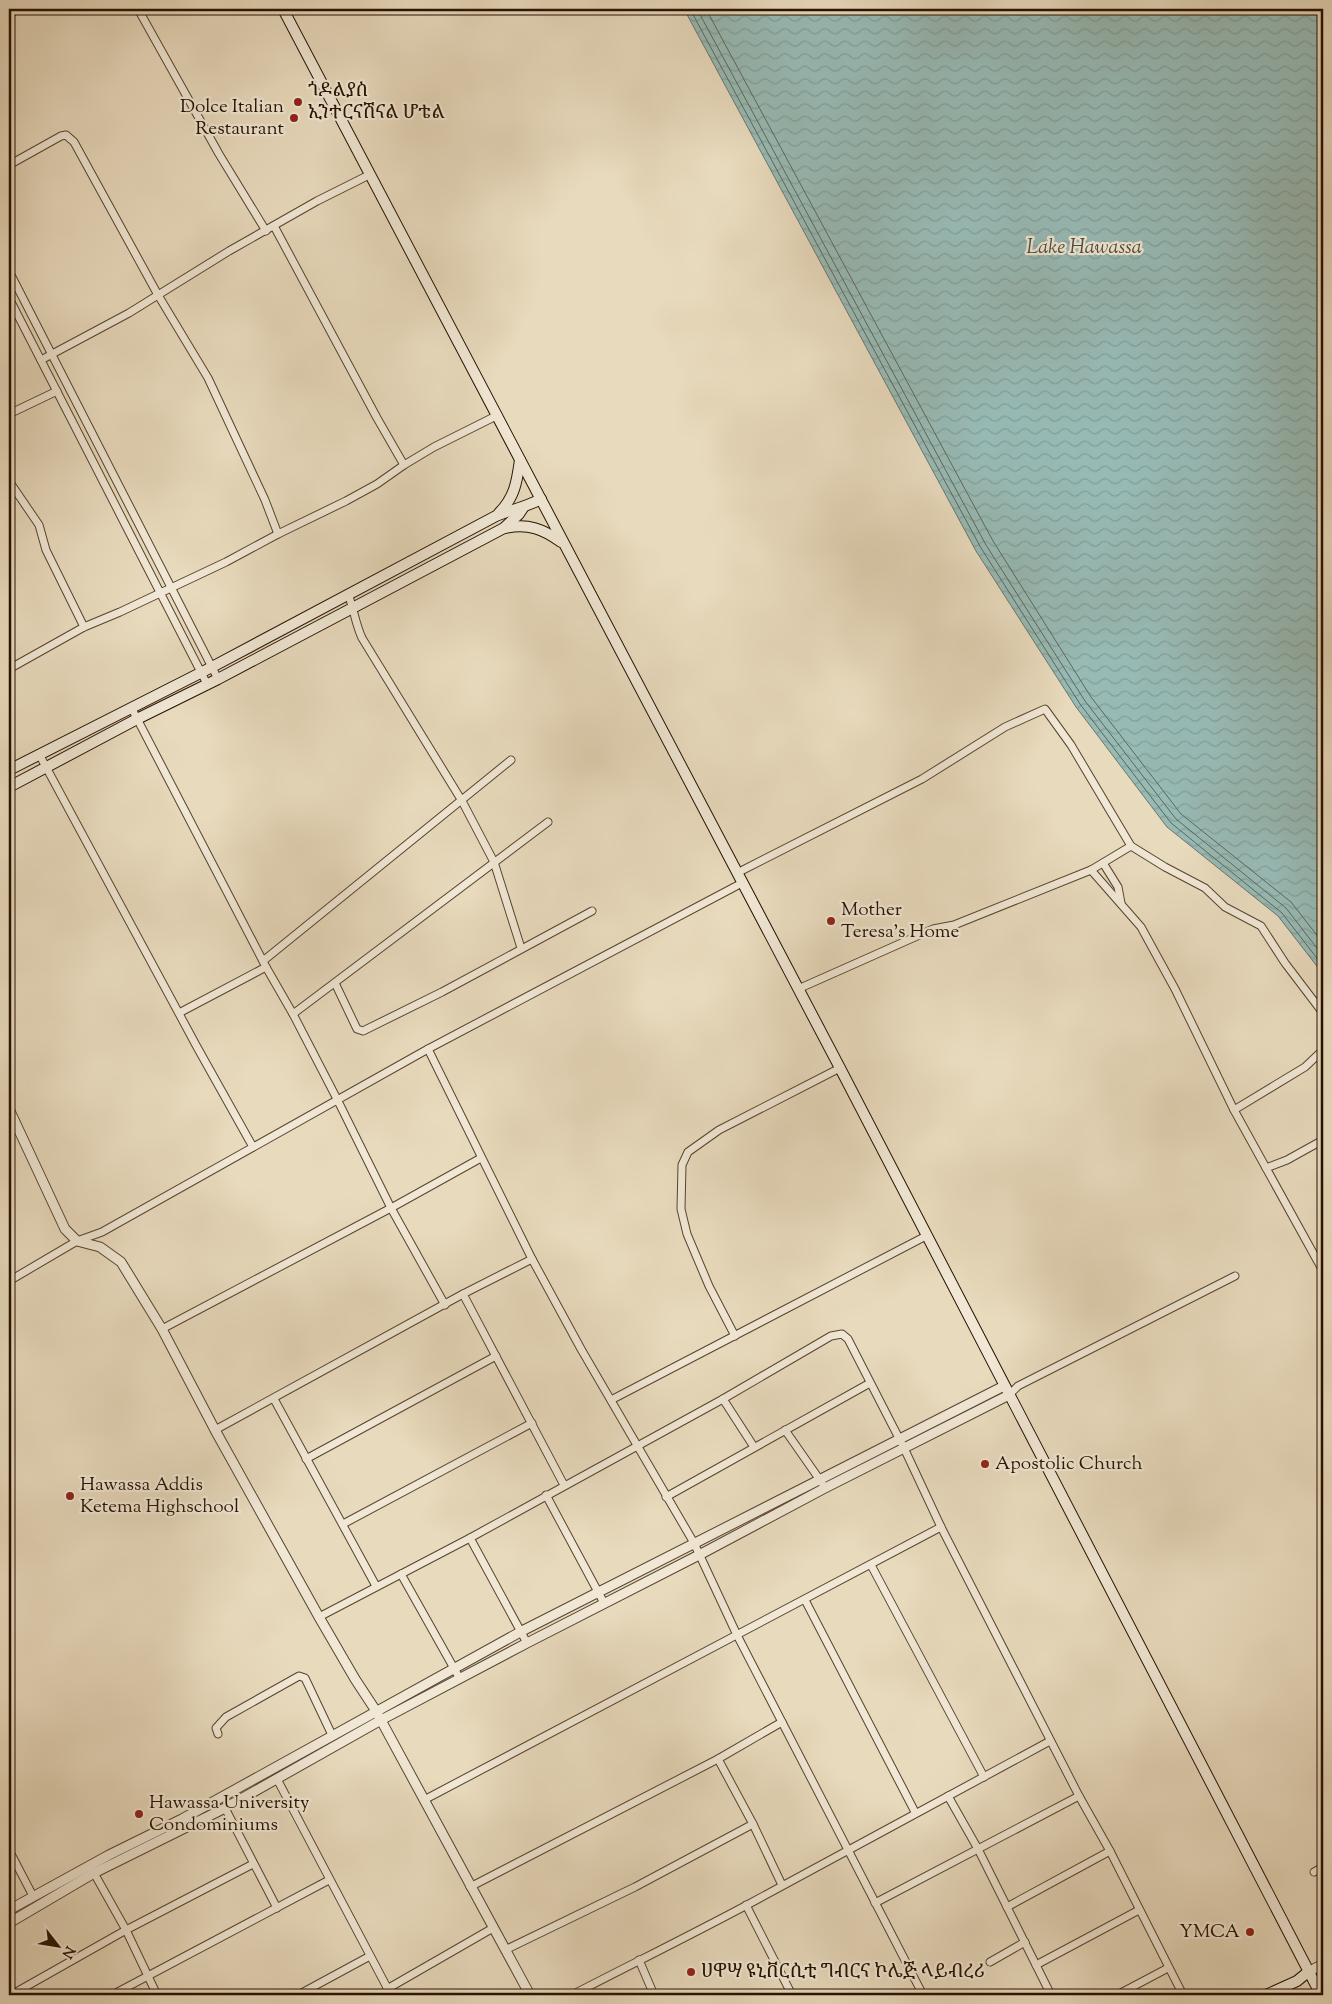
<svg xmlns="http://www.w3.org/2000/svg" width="1332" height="2004" font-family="'Sorts Mill Goudy','Noto Serif Ethiopic',serif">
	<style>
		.water { fill: url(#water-waves); stroke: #6a766d }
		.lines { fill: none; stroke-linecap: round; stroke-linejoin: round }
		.shore { stroke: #5e665a; stroke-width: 1 }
		.minor-casing { stroke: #56432f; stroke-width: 9 }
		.tertiary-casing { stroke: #56432f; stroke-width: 11 }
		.secondary-casing { stroke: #261100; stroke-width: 12 }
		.minor { stroke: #f0e7d4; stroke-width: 7 }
		.tertiary { stroke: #f0e7d4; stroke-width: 9 }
		.secondary { stroke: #f0e7d4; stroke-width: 10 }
		.poi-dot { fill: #8f2418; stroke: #f0e7d4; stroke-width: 2 }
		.labels { text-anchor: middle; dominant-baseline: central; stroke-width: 4.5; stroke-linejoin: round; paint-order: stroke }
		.poi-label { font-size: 19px; fill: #261100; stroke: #f0e7d4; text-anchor: start }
		.water-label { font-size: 20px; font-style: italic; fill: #4e4c3f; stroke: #f0e7d4 }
	</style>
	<defs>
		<pattern id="water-waves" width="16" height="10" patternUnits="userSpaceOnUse" patternTransform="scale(1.25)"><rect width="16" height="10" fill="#97bab5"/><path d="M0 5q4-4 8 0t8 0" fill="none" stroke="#829f9a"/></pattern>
	</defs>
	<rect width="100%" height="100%" fill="#e8dabd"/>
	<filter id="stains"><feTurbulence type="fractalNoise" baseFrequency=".004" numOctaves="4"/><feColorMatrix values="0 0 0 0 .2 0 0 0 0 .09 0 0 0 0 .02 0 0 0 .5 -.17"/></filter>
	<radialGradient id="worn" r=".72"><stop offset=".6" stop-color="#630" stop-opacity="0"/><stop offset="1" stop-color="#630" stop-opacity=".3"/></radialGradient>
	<polygon class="water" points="684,9 1323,9 1323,974 1278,916 1167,827 1076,707 976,551"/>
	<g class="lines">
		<g class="shore">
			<polyline points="690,9 981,548 1080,704 1171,823 1282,913 1323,966"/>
			<polyline points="697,9 986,545 1085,701 1176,819 1286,908 1323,956"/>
			<polyline points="706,9 993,541 1091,697 1181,814 1291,902 1323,943"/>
		</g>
		<g class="minor-casing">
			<g id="minor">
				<polyline points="138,9 219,154 266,231"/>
				<polyline points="9,14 18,9"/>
				<polyline points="9,165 61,136 66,135 74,142 158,295 208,378 265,500 278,534"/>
				<polyline points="274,226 377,418 404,465"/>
				<polyline points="9,271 218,679"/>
				<polyline points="9,298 207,684"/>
				<polyline points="41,360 129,313 229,251 317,201 369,175"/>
				<polyline points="9,414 57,391"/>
				<polyline points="9,481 39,525 46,550 84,627"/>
				<path d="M348 594C354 609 355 623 362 638L462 801 494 862 521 948"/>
				<polyline points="9,669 84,627 120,612 226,562 278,534 346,501 377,484 404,465 434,447 498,415"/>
				<polyline points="131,707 266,967 293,1014 337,1099 391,1208 445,1305"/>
				<polyline points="39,754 197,1047 253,1147"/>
				<polyline points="1103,863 1118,887 1121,903"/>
				<polyline points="1091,870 1141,927 1175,989 1234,1110 1323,1271"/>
				<polyline points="737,873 922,779 1005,727 1045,709 1071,745 1131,846 1165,867 1205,888 1225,907 1261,926 1285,963 1323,1013"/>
				<polyline points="263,961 511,760"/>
				<polyline points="335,983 357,1029 363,1031 442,992 592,911"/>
				<polyline points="798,989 933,929 954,925 1091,870 1131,846"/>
				<polyline points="179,1013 266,967"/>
				<polyline points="293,1014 548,822"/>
				<polyline points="428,1049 532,1259 581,1349 694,1543 737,1635 923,1995"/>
				<polyline points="1234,1110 1305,1067 1323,1050"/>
				<polyline points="1266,1168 1287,1160 1323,1140"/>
				<polyline points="9,1281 77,1241 102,1232 428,1049 742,883"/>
				<polyline points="463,1294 564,1485"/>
				<polyline points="162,1329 391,1208 481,1158"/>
				<polyline points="735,1336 709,1286 687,1234 681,1209 682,1165 688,1152 719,1130 840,1068"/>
				<polyline points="1009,1395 1018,1386 1235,1276"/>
				<polyline points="274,1399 376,1586"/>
				<polyline points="723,1399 754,1447"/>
				<polyline points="611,1400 926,1236"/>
				<polyline points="215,1430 463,1294 532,1259"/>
				<polyline points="785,1430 822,1483"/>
				<polyline points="306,1459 496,1356"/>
				<polyline points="546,1495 604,1603"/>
				<polyline points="666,1497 870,1383"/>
				<polyline points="343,1524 532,1423"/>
				<polyline points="470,1538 527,1643"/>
				<polyline points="871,1565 984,1777"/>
				<polyline points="401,1574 460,1679"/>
				<polyline points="805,1600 915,1812"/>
				<polyline points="319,1617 470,1538 723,1399 831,1336 842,1334 848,1339 904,1448 941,1527 1079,1796 1110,1851 1183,1995"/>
				<polyline points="218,1734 216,1728 226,1717 299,1676 305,1678 332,1735"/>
				<polyline points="718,1759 753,1824 782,1885"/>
				<polyline points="277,1779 391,1995"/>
				<polyline points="948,1796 978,1849 1051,1995"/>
				<polyline points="424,1800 941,1527"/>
				<polyline points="225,1808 277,1908"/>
				<polyline points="9,1850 33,1896"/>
				<polyline points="1314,1872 1323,1867"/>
				<polyline points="94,1873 126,1930 157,1995"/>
				<polyline points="470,1887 718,1759 782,1722"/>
				<polyline points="875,1903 1079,1796"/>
				<polyline points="746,1905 792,1995"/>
				<polyline points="1007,1907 1110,1851"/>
				<polyline points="505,1950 635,1887 753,1824"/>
				<polyline points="639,1960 654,1995"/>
				<polyline points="990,1962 1025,1942"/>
				<polyline points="1036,1965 1139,1910"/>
				<polyline points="387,1989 493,1928"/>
				<polyline points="11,1995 126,1930 253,1864"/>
				<polyline points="112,1995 329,1880"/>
				<polyline points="298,1995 370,1956"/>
				<path d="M572 1995C630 1965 689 1936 747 1905 848 1850 949 1796 1050 1741"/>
				<polyline points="1117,1995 1168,1968"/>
			</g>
		</g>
		<g class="tertiary-casing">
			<g id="tertiary">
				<polyline points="9,1109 65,1229 77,1241 100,1247 121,1262 162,1329 215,1430 319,1617 355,1679 376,1711 530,1995"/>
				<polyline points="9,1910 109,1855 182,1819 522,1631 1004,1386"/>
				<polyline points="9,1923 94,1873 225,1808 381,1720 527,1643 699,1555 825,1488 1009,1395"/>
				<polyline points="1308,1972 1323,1964"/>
			</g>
		</g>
		<g class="secondary-casing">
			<g id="secondary">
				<polyline points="283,9 840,1068 1321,1995"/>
				<path d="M499 513C515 497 517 481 520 460"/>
				<path d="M505 528C528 523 543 529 561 542"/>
				<path d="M9 770 212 667 496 516C511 510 526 507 541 499"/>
				<polyline points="9,787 137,719 218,679 504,528 519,514 523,508"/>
				<polyline points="1266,1995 1297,1981 1308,1972"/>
			</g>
		</g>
		<use href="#minor" class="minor"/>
		<use href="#tertiary" class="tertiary"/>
		<use href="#secondary" class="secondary"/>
	</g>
	<g class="poi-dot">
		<circle cx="298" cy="102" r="5"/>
		<circle cx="294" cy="118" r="5"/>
		<circle cx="831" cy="921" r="5"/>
		<circle cx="985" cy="1464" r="5"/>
		<circle cx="70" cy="1496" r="5"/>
		<circle cx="139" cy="1814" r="5"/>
		<circle cx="1250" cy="1932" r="5"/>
		<circle cx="691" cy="1972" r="5"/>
	</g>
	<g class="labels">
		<g class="poi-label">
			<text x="308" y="91">ጎዶልያስ<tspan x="308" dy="22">ኢንተርናሽናል ሆቴል</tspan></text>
			<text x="284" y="107" text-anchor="end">Dolce Italian<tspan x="284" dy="22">Restaurant</tspan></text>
			<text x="841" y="910">Mother<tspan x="841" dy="22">Teresa's Home</tspan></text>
			<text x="995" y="1464">Apostolic Church</text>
			<text x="80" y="1485">Hawassa Addis<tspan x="80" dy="22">Ketema Highschool</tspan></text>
			<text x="149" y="1803">Hawassa University<tspan x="149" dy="22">Condominiums</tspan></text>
			<text x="1240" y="1932" text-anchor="end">YMCA</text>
			<text x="701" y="1972">ሀዋሣ ዩኒቨርሲቲ ግብርና ኮሌጅ ላይብረሪ</text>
		</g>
		<g class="water-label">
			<text x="1084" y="248">Lake Hawassa</text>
		</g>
	</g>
	<rect width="1332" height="2004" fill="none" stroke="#e8dabd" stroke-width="30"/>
	<rect x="10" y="10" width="1312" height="1984" fill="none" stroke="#261100" stroke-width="2.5"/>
	<rect x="15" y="15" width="1302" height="1974" fill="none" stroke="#261100"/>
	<g transform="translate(58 1946) rotate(121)" stroke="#f0e7d4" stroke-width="4" paint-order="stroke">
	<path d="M0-4L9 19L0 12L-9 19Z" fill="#261100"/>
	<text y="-8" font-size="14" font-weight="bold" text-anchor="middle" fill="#261100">N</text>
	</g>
	<rect width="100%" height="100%" filter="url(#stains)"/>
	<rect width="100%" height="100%" fill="url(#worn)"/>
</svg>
